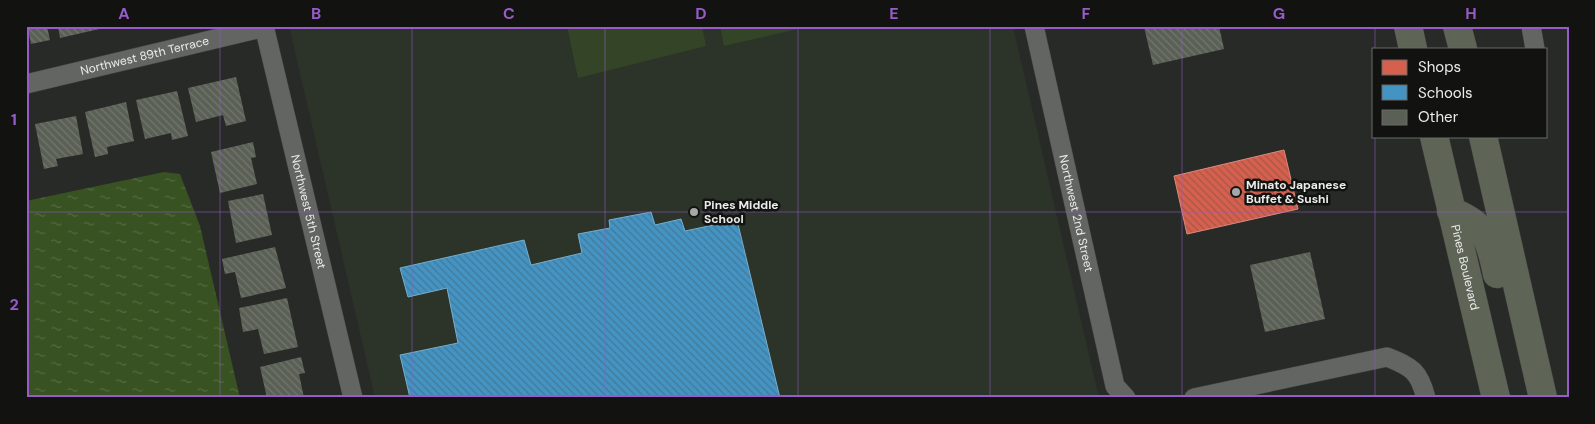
<svg xmlns="http://www.w3.org/2000/svg" width="1595" height="424" font-family="'DM Sans',sans-serif">
	<style>
		.built { fill: #2c3329 }
		.pitch { fill: #344527 }
		.water { fill: url(#water-ripples) }
		.shops { fill: url(#shops-back-hatch); stroke: #dc8a7c }
		.schools { fill: url(#schools-back-hatch); stroke: #75aece }
		.building { fill: url(#building-back-hatch) }
		.lines { fill: none; stroke-linecap: round; stroke-linejoin: round }
		.street-casing { stroke: #444644; stroke-width: 20 }
		.highway-casing { stroke: #444644; stroke-width: 29 }
		.street { stroke: #636562; stroke-width: 19 }
		.highway { stroke: #5e6556; stroke-width: 28 }
		.grid { fill: none; stroke: #975cca; stroke-width: 1; stroke-opacity: 0.55 }
		.poi-dot { fill: #a6a8a5; stroke: #121311; stroke-width: 2 }
		.labels { text-anchor: middle; dominant-baseline: central; stroke-width: 5; stroke-linejoin: round; paint-order: stroke }
		.street-label { font-size: 12px; fill: #eaece9; stroke: #121311 }
		.poi-label { font-size: 12px; font-weight: bold; fill: #eaece9; stroke: #121311; text-anchor: start }
		.neatline { fill: none; stroke: #975cca; stroke-width: 2 }
		.grid-label { font-size: 16px; text-anchor: middle; font-weight: bold; fill: #975cca }
	</style>
	<defs>
		<pattern id="water-ripples" width="26" height="14" patternUnits="userSpaceOnUse" patternTransform="scale(1.25)"><rect width="26" height="14" fill="#385222"/><path d="M2 4q2-2 4 0t4 0M15 11q2-2 4 0t4 0" fill="none" stroke="#556b42"/></pattern>
		<pattern id="shops-back-hatch" width="6" height="6" patternUnits="userSpaceOnUse" patternTransform="scale(1.25)"><rect width="6" height="6" fill="#d6604d"/><path d="M-1 5l2 2M0 0l6 6M5-1l2 2" fill="none" stroke="#a4574b"/></pattern>
		<pattern id="schools-back-hatch" width="6" height="6" patternUnits="userSpaceOnUse" patternTransform="scale(1.25)"><rect width="6" height="6" fill="#4393c3"/><path d="M-1 5l2 2M0 0l6 6M5-1l2 2" fill="none" stroke="#447897"/></pattern>
		<pattern id="building-back-hatch" width="6" height="6" patternUnits="userSpaceOnUse" patternTransform="scale(1.25)"><rect width="6" height="6" fill="#5a6055"/><path d="M-1 5l2 2M0 0l6 6M5-1l2 2" fill="none" stroke="#72776d"/></pattern>
	</defs>
	<rect width="100%" height="100%" fill="#282a27"/>
	<polygon class="built" points="289,26 1013,26 1099,398 375,398"/>
	<g class="pitch">
		<polygon points="567,26 702,26 706,46 578,78"/>
		<polygon points="720,26 806,26 806,27 724,46"/>
	</g>
	<polygon class="water" points="164,172 180,174 200,226 240,398 26,398 26,201"/>
	<polygon class="shops" points="1284,150 1298,209 1187,234 1174,176"/>
	<polygon class="schools" points="651,212 655,225 681,219 685,231 737,220 780,398 410,398 400,355 458,343 447,288 408,297 400,268 524,240 531,265 582,253 578,234 610,228 609,220"/>
	<g class="building">
		<polygon points="26,26 47,26 50,40 31,44 29,34 26,34"/>
		<polygon points="58,26 108,26 108,27 60,38"/>
		<polygon points="1149,26 1219,26 1224,49 1153,65 1144,27"/>
		<polygon points="236,77 246,121 226,126 223,115 196,122 188,88"/>
		<polygon points="177,91 188,136 172,140 171,133 145,139 136,100"/>
		<polygon points="126,102 134,141 107,147 108,154 95,157 85,112"/>
		<polygon points="76,116 83,154 56,159 58,166 44,169 35,124"/>
		<polygon points="253,142 256,157 251,158 257,184 220,193 211,152"/>
		<polygon points="263,194 272,235 236,243 228,201"/>
		<polygon points="275,247 286,288 241,298 235,272 225,274 222,259"/>
		<polygon points="1310,252 1325,319 1265,332 1250,265"/>
		<polygon points="287,298 298,347 264,354 258,329 243,332 239,308"/>
		<polygon points="301,357 305,373 299,374 304,398 267,398 260,367"/>
	</g>
	<g class="lines">
		<g class="street-casing">
			<g id="street">
				<path id="s1" d="M264 26 353 398"/>
				<path id="s2" d="M1034 26 1115 386 1126 398"/>
				<polyline points="1531,26 1535,49"/>
				<path id="s3" d="M26 84 265 27"/>
				<path d="M1194 398 1387 357C1412 367 1419 371 1426 398"/>
			</g>
		</g>
		<g class="highway-casing">
			<g id="highway">
				<polyline points="1408,26 1413,49"/>
				<polyline points="1457,26 1463,49"/>
				<path id="s4" d="M1434 136 1496 398"/>
				<polyline points="1483,136 1543,398"/>
				<path d="M1451 211C1486 225 1490 239 1497 274"/>
			</g>
		</g>
		<use href="#street" class="street"/>
		<use href="#highway" class="highway"/>
	</g>
	<path class="grid" d="M220 26V398M412 26V398M605 26V398M798 26V398M990 26V398M1182 26V398M1375 26V49M1375 136V398M26 212H1569"/>
	<g class="poi-dot">
		<circle cx="1236" cy="192" r="5"/>
		<circle cx="694" cy="212" r="5"/>
	</g>
	<g class="labels">
		<g class="street-label">
			<text stroke="none"><textPath href="#s3" startOffset="122">Northwest 89th Terrace</textPath></text>
			<text stroke="none"><textPath href="#s1" startOffset="191">Northwest 5th Street</textPath></text>
			<text stroke="none"><textPath href="#s2" startOffset="192">Northwest 2nd Street</textPath></text>
			<text stroke="none"><textPath href="#s4" startOffset="135">Pines Boulevard</textPath></text>
		</g>
		<g class="poi-label">
			<text x="1246" y="185">Minato Japanese<tspan x="1246" dy="14">Buffet &amp; Sushi</tspan></text>
			<text x="704" y="205">Pines Middle<tspan x="704" dy="14">School</tspan></text>
		</g>
	</g>
	<rect width="1595" height="424" fill="none" stroke="#121311" stroke-width="55"/>
	<rect x="1372" y="48" width="175" height="90" fill="#121311" stroke="#686a67"/>
	<rect x="1382" y="60" width="25" height="15" fill="#d6604d" stroke="#686a67"/>
	<text x="1418" y="72" font-size="15" fill="#eaece9">Shops</text>
	<rect x="1382" y="85" width="25" height="15" fill="#4393c3" stroke="#686a67"/>
	<text x="1418" y="98" font-size="15" fill="#eaece9">Schools</text>
	<rect x="1382" y="110" width="25" height="15" fill="#5a6055" stroke="#686a67"/>
	<text x="1418" y="122" font-size="15" fill="#eaece9">Other</text>
	<rect x="28" y="28" width="1540" height="368" class="neatline"/>
	<g class="grid-label">
		<text x="124" y="19">A</text>
		<text x="316" y="19">B</text>
		<text x="509" y="19">C</text>
		<text x="701" y="19">D</text>
		<text x="894" y="19">E</text>
		<text x="1086" y="19">F</text>
		<text x="1279" y="19">G</text>
		<text x="1471" y="19">H</text>
		<text x="14" y="125">1</text>
		<text x="14" y="310">2</text>
	</g>
</svg>
